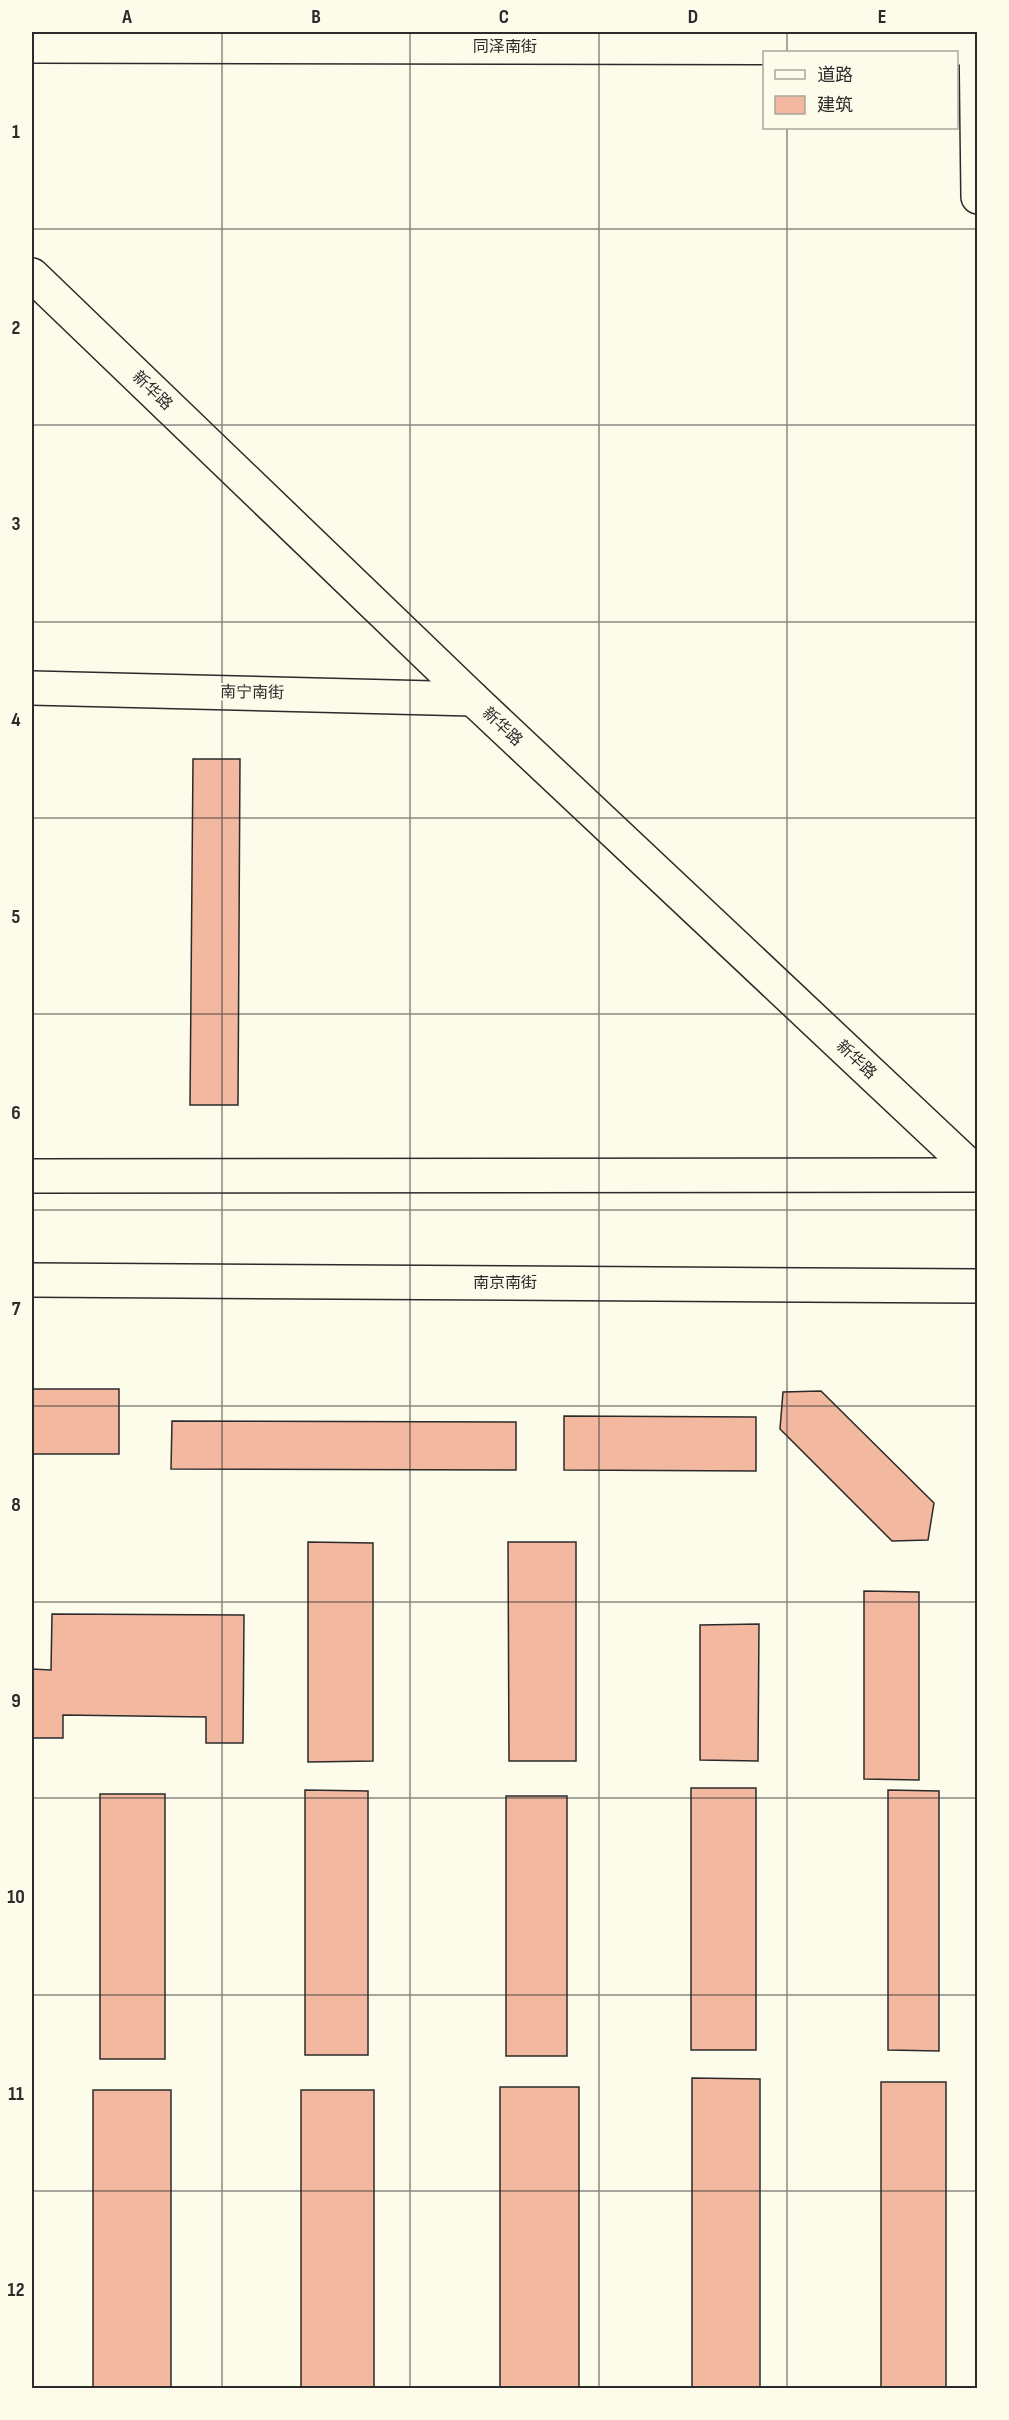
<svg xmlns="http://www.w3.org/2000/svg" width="1009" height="2420" font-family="'Sofia Sans Condensed','Noto Sans SC',sans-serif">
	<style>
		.building { fill: #f2b8a0; stroke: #2b2b2b; stroke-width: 1.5 }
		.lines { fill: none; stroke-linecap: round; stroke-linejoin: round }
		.minor-casing { stroke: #2b2b2b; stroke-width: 36 }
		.major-casing { stroke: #2b2b2b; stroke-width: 36 }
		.minor { stroke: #fdfbea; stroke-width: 33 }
		.major { stroke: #fdfbea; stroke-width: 33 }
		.grid { fill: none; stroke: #2b2b2b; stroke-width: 1.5; stroke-opacity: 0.55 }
		.labels { text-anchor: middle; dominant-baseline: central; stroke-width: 4.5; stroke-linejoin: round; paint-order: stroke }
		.street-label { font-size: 16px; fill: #2b2b2b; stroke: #fdfbea }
		.neatline { fill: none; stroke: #2b2b2b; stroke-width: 2 }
		.grid-label { font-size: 20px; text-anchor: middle; font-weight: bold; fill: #2b2b2b }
	</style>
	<rect width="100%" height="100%" fill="#fdfbea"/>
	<g class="building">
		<polygon points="193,759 240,759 238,1105 190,1105"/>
		<rect x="32" y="1389" width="87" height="65"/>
		<polygon points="821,1391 934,1503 928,1540 892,1541 780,1429 783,1392"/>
		<polygon points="564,1416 756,1417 756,1471 564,1470"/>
		<polygon points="172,1421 516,1422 516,1470 171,1469"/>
		<polygon points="308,1542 373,1543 373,1761 308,1762"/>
		<polygon points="508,1542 576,1542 576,1761 509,1761"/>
		<polygon points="864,1591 919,1592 919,1780 864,1779"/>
		<polygon points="52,1614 244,1615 243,1743 206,1743 206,1717 63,1715 63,1738 32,1738 32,1669 51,1670"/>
		<polygon points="759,1624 758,1761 700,1760 700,1625"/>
		<rect x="691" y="1788" width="65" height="262"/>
		<polygon points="305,1790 368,1791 368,2055 305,2055"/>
		<polygon points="888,1790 939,1791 939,2051 888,2050"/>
		<rect x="100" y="1794" width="65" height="265"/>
		<rect x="506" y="1796" width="61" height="260"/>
		<polygon points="692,2078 760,2079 760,2388 692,2388"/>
		<rect x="881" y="2082" width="65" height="306"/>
		<rect x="500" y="2087" width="79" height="301"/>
		<rect x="93" y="2090" width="78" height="298"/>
		<rect x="301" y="2090" width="73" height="298"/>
	</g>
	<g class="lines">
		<g class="minor-casing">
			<g id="minor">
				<polyline points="32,46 978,48"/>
				<polyline points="32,275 473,699 978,1174"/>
				<polyline points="32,688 473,699"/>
			</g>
		</g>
		<g class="major-casing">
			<g id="major">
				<polyline points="976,32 978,197"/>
				<polyline points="32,1176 978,1175"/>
				<polyline points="32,1280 978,1286"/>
			</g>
		</g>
		<use href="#minor" class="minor"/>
		<use href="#major" class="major"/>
	</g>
	<path class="grid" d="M222 32V2388M410 32V2388M599 32V2388M787 32V52M787 128V2388M32 229H978M32 425H978M32 622H978M32 818H978M32 1014H978M32 1210H978M32 1406H978M32 1602H978M32 1798H978M32 1995H978M32 2191H978"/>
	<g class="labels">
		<g class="street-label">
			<text x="505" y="47">同泽南街</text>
			<text transform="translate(152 391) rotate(44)">新华路</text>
			<text transform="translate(252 693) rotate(1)">南宁南街</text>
			<text transform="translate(502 727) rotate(43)">新华路</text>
			<text transform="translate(856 1060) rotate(43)">新华路</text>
			<text x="505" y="1283">南京南街</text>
		</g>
	</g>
	<rect width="1009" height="2420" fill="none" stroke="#fdfbea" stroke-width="66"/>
	<rect x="763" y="51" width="195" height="78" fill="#fdfbea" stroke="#a9a89e" stroke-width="1.5"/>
	<rect x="775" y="70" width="30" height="9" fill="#fdfbea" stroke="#a9a89e" stroke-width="1.5"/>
	<text x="817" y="81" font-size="18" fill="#2b2b2b">道路</text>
	<rect x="775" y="96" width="30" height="18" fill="#f2b8a0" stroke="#a9a89e" stroke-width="1.5"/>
	<text x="817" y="111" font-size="18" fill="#2b2b2b">建筑</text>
	<rect x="33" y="33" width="943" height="2354" class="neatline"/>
	<g class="grid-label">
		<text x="127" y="23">A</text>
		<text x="316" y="23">B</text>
		<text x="504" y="23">C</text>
		<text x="693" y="23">D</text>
		<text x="882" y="23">E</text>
		<text x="16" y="138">1</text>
		<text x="16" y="334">2</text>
		<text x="16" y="530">3</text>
		<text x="16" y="726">4</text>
		<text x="16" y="923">5</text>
		<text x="16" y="1119">6</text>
		<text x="16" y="1315">7</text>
		<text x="16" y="1511">8</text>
		<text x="16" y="1707">9</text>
		<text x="16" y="1903">10</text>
		<text x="16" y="2100">11</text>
		<text x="16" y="2296">12</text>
	</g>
</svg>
